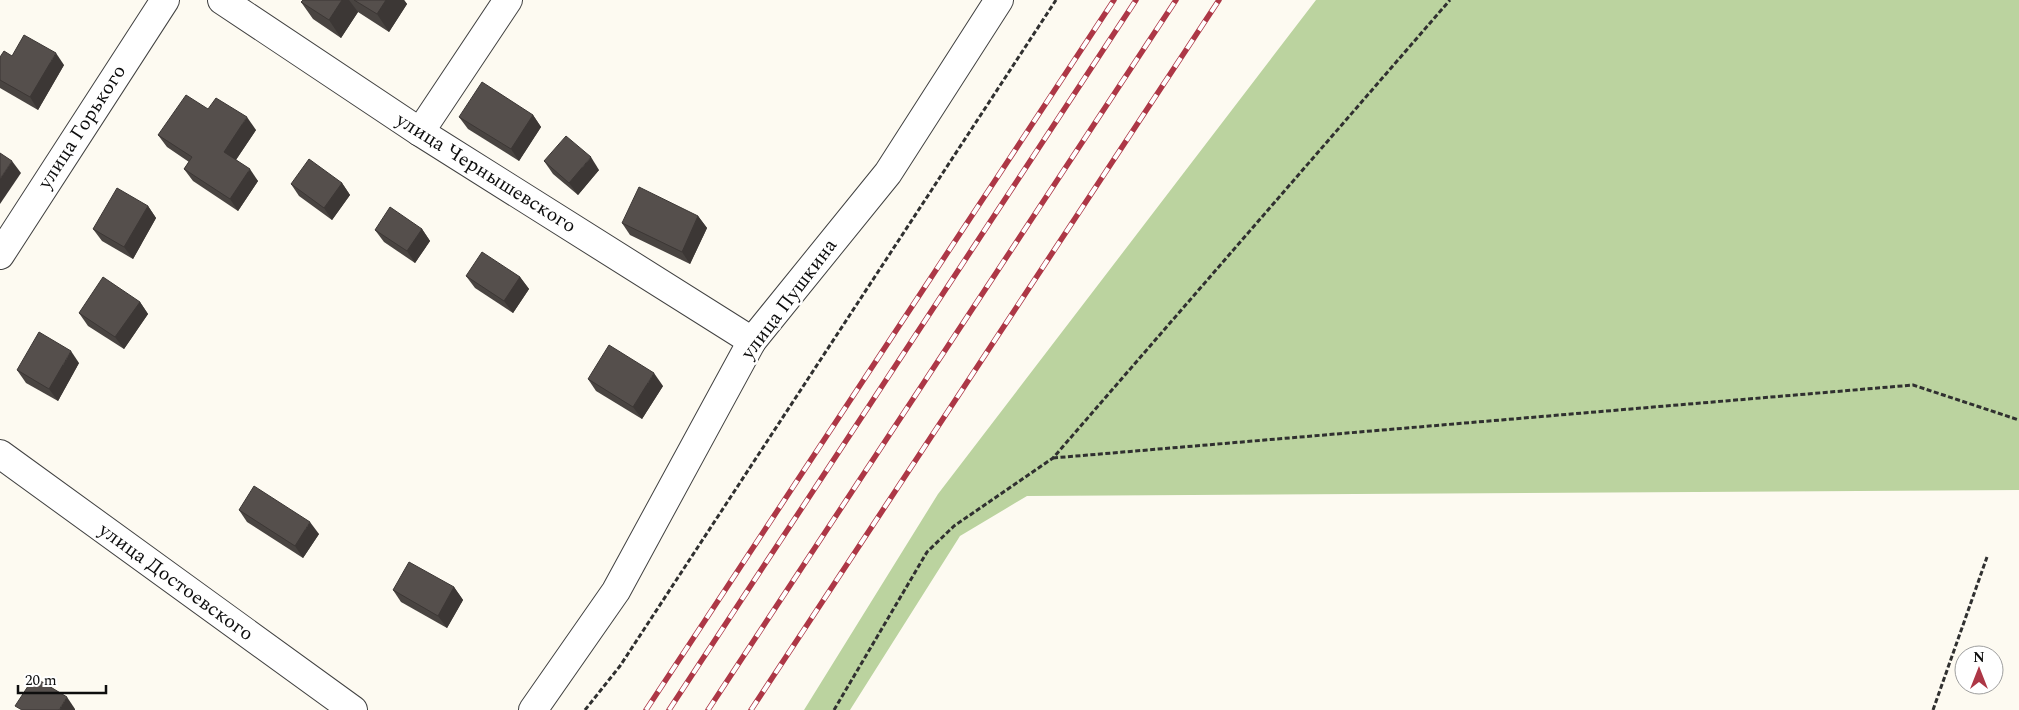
<svg xmlns="http://www.w3.org/2000/svg" width="2019" height="710" font-family="Spectral,serif">
	<style>
		.forest { fill: #bbd39f }
		.lines { fill: none; stroke-linecap: round; stroke-linejoin: round }
		.street-casing { stroke: #414141; stroke-width: 30 }
		.path { stroke: #303030; stroke-width: 3; stroke-dasharray: 5 2.5; stroke-linecap: butt }
		.street { stroke: #fff; stroke-width: 28 }
		.rail-casing { stroke: #ad3746; stroke-width: 5.5 }
		.rail { stroke: #fff; stroke-width: 4; stroke-dasharray: 11; stroke-linecap: butt }
		.wall { fill: #494441 }
		.shaded-wall { fill: #3c3735 }
		.building { fill: #554f4c; stroke: #3c3735 }
		.labels { text-anchor: middle; dominant-baseline: central; stroke-width: 5; stroke-linejoin: round; paint-order: stroke }
		.street-label { font-size: 20px; fill: #0e0e0e; stroke: #fff }
	</style>
	<rect width="100%" height="100%" fill="#fdfaf1"/>
	<polygon class="forest" points="1316,0 2019,0 2019,490 1027,496 960,536 850,710 804,710 938,494"/>
	<g class="lines">
		<g class="street-casing">
			<g id="street">
				<polyline points="222,0 420,132 752,341"/>
				<polyline points="420,132 508,0"/>
				<polyline points="0,255 165,0"/>
				<polyline points="0,454 353,710"/>
				<polyline points="533,710 616,591 752,341 888,173 999,0"/>
			</g>
		</g>
		<g class="path">
			<polyline points="1053,458 1913,385 2019,420"/>
			<polyline points="585,710 620,666 1056,0"/>
			<polyline points="834,710 927,552 954,526 1053,458 1450,0"/>
			<polyline points="1933,710 1987,557"/>
		</g>
		<use href="#street" class="street"/>
		<g class="rail-casing">
			<g id="rail">
				<polyline points="646,710 1114,0"/>
				<polyline points="669,710 1136,0"/>
				<polyline points="708,710 1176,0"/>
				<polyline points="751,710 1219,0"/>
			</g>
		</g>
		<use href="#rail" class="rail"/>
	</g>
	<g class="wall">
		<polygon points="303,0 404,0 407,4 389,32 358,12 341,38 313,19 301,2"/>
		<polygon points="12,56 64,65 38,110 0,88 0,57"/>
		<polygon points="208,109 256,130 236,160 258,181 238,211 193,181 184,169 189,162 167,147 158,135"/>
		<polygon points="533,115 541,127 519,161 468,129 459,117"/>
		<polygon points="544,161 599,170 578,195 553,174"/>
		<polygon points="342,183 350,195 332,220 299,196 291,184"/>
		<polygon points="148,206 156,218 133,259 102,241 93,229"/>
		<polygon points="698,216 707,228 690,264 630,235 622,223"/>
		<polygon points="422,229 430,241 415,263 384,242 375,230"/>
		<polygon points="466,276 520,277 529,289 513,313 475,288"/>
		<polygon points="140,302 148,314 124,349 88,326 79,313"/>
		<polygon points="79,363 58,401 26,383 17,370"/>
		<polygon points="588,379 663,386 642,419 596,391"/>
		<polygon points="239,510 319,534 303,558 247,522"/>
		<polygon points="454,587 463,600 447,628 401,602 393,590"/>
	</g>
	<g class="shaded-wall">
		<polygon points="342,0 349,0 358,12 341,38 329,20"/>
		<polygon points="386,0 404,0 407,4 389,32 377,14"/>
		<polygon points="56,53 64,65 38,110 30,97"/>
		<polygon points="533,115 541,127 519,161 511,149"/>
		<polygon points="247,117 256,130 233,164 224,152"/>
		<polygon points="591,157 599,170 578,195 569,183"/>
		<polygon points="12,161 21,173 0,204 0,179"/>
		<polygon points="250,169 258,181 238,211 230,199"/>
		<polygon points="342,183 350,195 332,220 324,208"/>
		<polygon points="148,206 156,218 133,259 124,247"/>
		<polygon points="698,216 707,228 690,264 682,252"/>
		<polygon points="422,229 430,241 415,263 407,251"/>
		<polygon points="520,277 529,289 513,313 504,301"/>
		<polygon points="140,302 148,314 124,349 115,337"/>
		<polygon points="71,351 79,363 58,401 49,389"/>
		<polygon points="654,373 663,386 642,419 633,407"/>
		<polygon points="310,522 319,534 303,558 295,546"/>
		<polygon points="454,587 463,600 447,628 438,616"/>
		<polygon points="67,697 75,709 75,710 59,710"/>
	</g>
	<g class="building">
		<polygon points="303,0 342,0 329,20 301,2"/>
		<polygon points="354,0 386,0 377,14"/>
		<polygon points="24,35 56,53 30,97 0,80 0,57 4,51 12,56"/>
		<polygon points="482,82 533,115 511,149 459,117"/>
		<polygon points="186,95 208,109 216,98 247,117 224,152 250,169 230,199 184,169 192,157 158,135"/>
		<polygon points="566,136 591,157 569,183 544,161"/>
		<polygon points="0,153 12,161 0,179"/>
		<polygon points="309,159 342,183 324,208 291,184"/>
		<polygon points="639,187 698,216 682,252 622,223"/>
		<polygon points="117,188 148,206 124,247 93,229"/>
		<polygon points="390,207 422,229 407,251 375,230"/>
		<polygon points="482,252 520,277 504,301 466,276"/>
		<polygon points="103,277 140,302 115,337 79,313"/>
		<polygon points="39,332 71,351 49,389 17,370"/>
		<polygon points="609,345 654,373 633,407 588,379"/>
		<polygon points="254,486 310,522 295,546 239,510"/>
		<polygon points="409,562 454,587 438,616 393,590"/>
		<polygon points="34,677 67,697 59,710 22,710 15,706"/>
	</g>
	<g class="labels">
		<g class="street-label">
			<text transform="translate(82 127) rotate(-57)">улица Горького</text>
			<text transform="translate(486 173) rotate(32)">улица Чернышевского</text>
			<text transform="translate(789 299) rotate(-53)">улица Пушкина</text>
			<text transform="translate(176 582) rotate(36)">улица Достоевского</text>
		</g>
	</g>
	<g transform="translate(1979 670)"><circle r="24" fill="#ffffff" stroke="#9f9f9f"/>
	<path d="M0-4L9 19L0 12L-9 19Z" fill="#ad3746"/>
	<text y="-8" font-size="14" font-weight="bold" text-anchor="middle" fill="#0e0e0e">N</text>
	</g>
	<path d="M18 685v8h88v-8" fill="none" stroke="#0e0e0e" stroke-width="2.5"/>
	<text x="25" y="685" font-size="15" fill="#0e0e0e" stroke="#ffffff" stroke-width="4" paint-order="stroke">20 m</text>
</svg>
